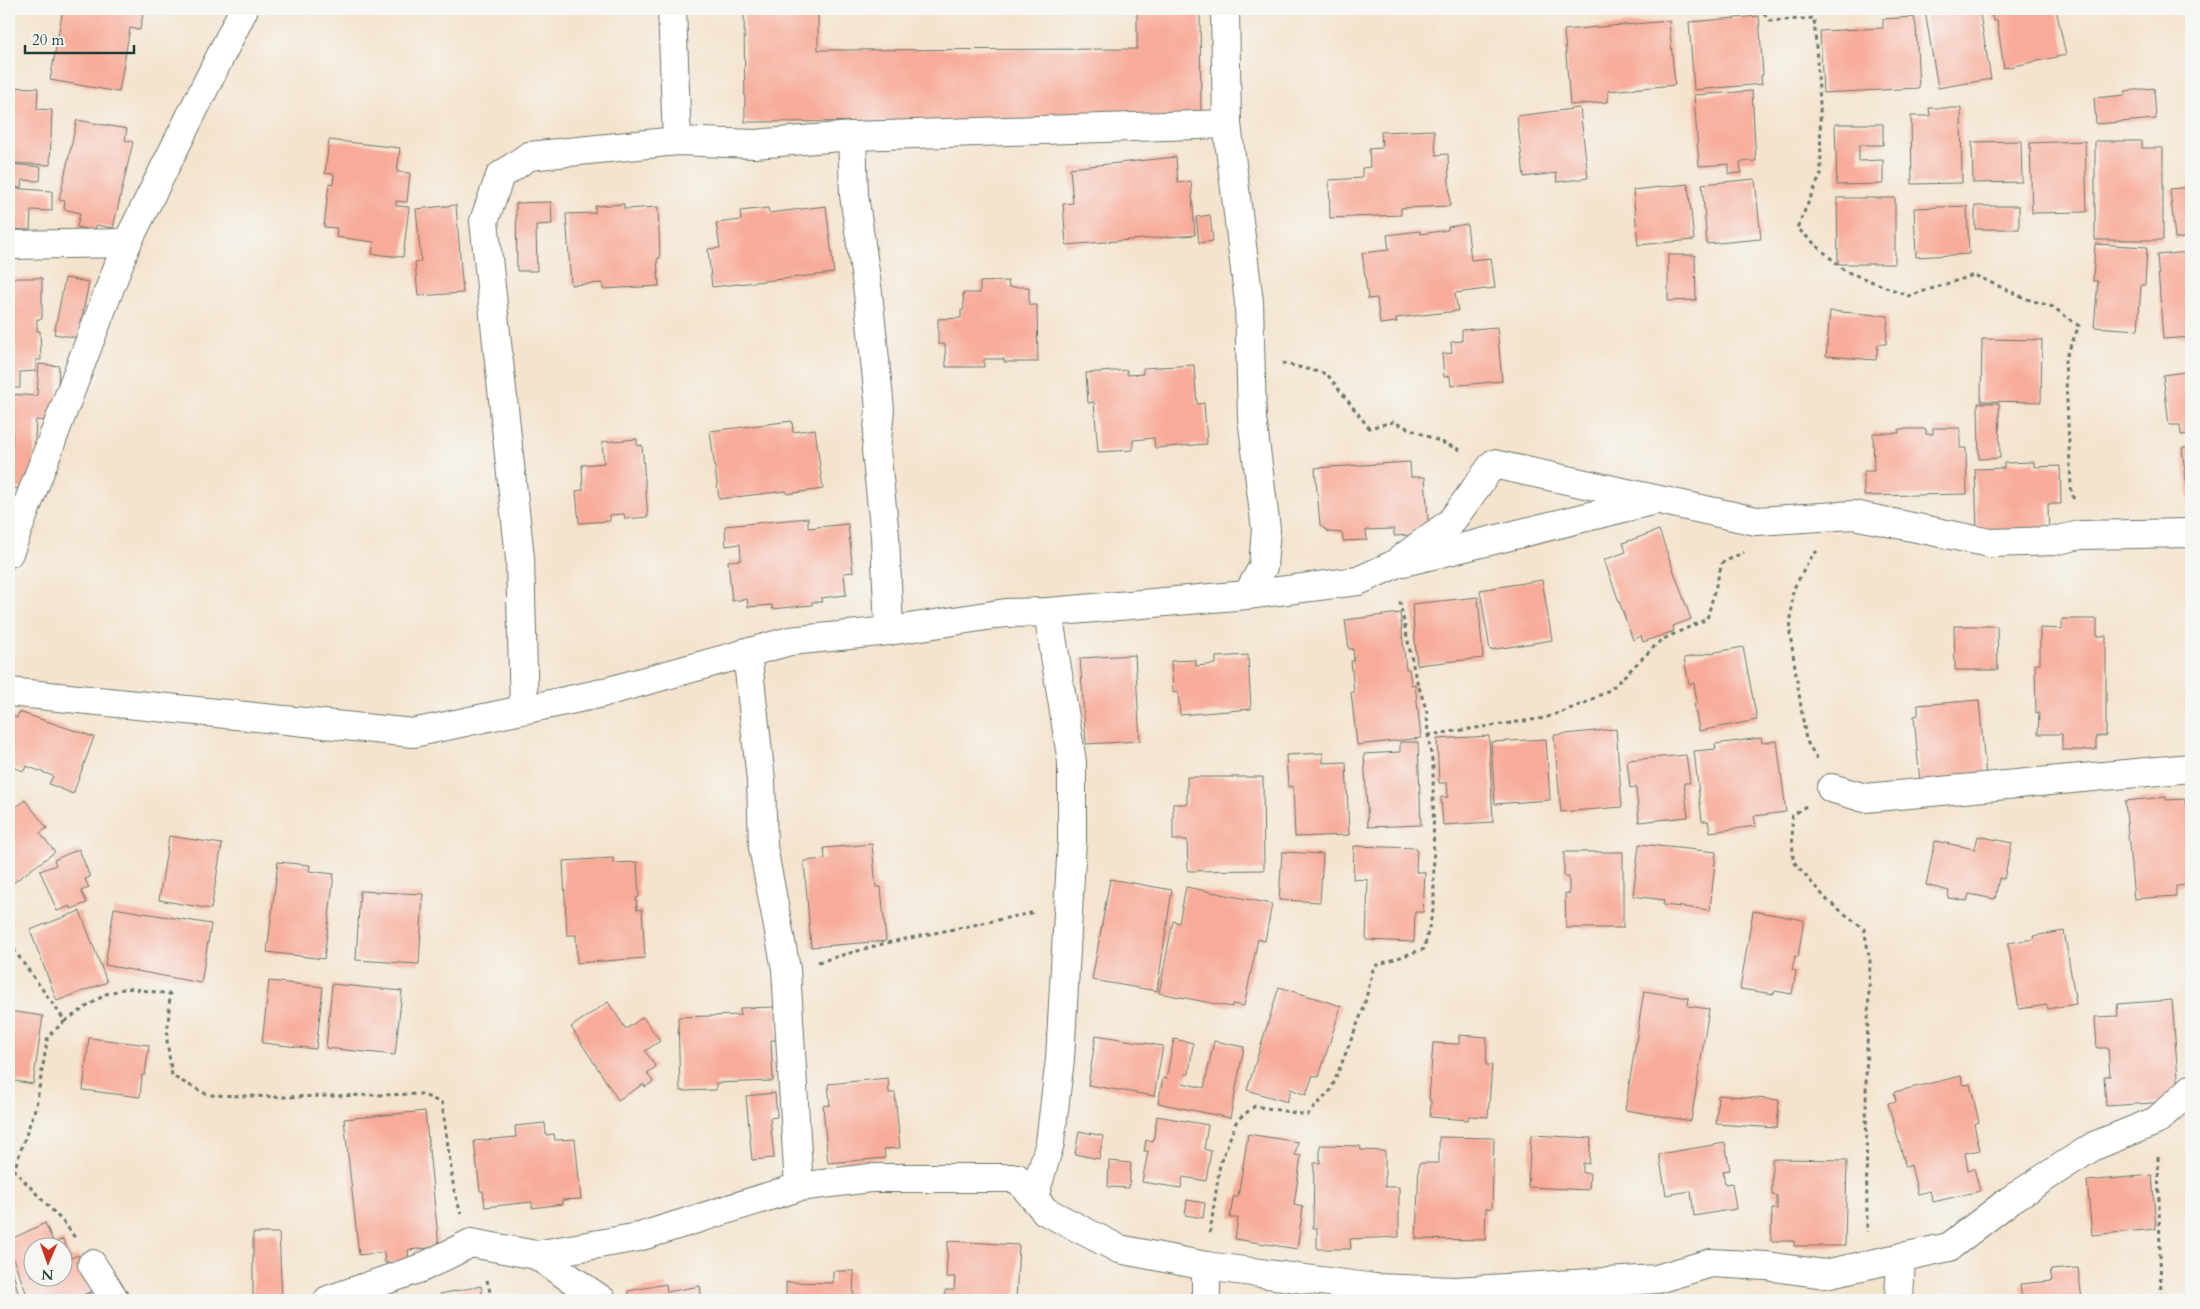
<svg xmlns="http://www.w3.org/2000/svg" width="2200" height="1309" font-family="Cardo,serif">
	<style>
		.building { fill: #f8ab99; fill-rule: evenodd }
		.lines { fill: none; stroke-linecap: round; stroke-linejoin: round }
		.minor-casing { stroke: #6a776a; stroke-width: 30 }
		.path { stroke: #6a776a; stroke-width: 3; stroke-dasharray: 4 4; stroke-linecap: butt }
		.minor { stroke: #fff; stroke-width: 28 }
	</style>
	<rect width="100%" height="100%" fill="#f6f6f2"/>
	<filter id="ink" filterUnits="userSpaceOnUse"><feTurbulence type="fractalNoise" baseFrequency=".02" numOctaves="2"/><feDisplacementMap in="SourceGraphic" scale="10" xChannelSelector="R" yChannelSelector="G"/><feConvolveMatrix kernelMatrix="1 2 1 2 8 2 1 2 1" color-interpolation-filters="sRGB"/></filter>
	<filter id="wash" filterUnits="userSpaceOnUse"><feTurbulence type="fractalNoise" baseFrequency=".0096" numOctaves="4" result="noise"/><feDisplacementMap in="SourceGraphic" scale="20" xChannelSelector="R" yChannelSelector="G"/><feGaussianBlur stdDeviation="1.12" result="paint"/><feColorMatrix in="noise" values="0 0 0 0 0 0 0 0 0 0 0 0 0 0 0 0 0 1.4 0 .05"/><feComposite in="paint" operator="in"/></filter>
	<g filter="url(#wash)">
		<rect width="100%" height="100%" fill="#f4e3cd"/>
		<g id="blocks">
			<g class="building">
				<polygon points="63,9 144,9 140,30 130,28 119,92 50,80"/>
				<polygon points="744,9 818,9 818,50 1137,49 1137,9 1200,9 1201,120 745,122"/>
				<polygon points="1430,9 1455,9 1456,10 1431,13"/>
				<polygon points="1934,9 1979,9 1991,79 1938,88 1925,11"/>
				<polygon points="1991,9 2056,9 2066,55 2004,68 1997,20 1993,21"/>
				<polygon points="1759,16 1763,75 1761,75 1762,84 1694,90 1689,22"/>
				<polygon points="1914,17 1916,26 1919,88 1823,93 1820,31 1883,28 1883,19"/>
				<polygon points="1669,21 1675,85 1608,91 1608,102 1570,105 1564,30"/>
				<polygon points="9,87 38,88 37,109 52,110 50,165 9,163"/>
				<polygon points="2154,88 2156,119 2096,124 2094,98 2126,95 2125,91"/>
				<polygon points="1752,91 1756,161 1740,162 1741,173 1729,174 1729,164 1699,166 1694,95"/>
				<polygon points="1580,108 1588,178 1557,182 1556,173 1524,177 1517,116"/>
				<polygon points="1929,108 1961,108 1962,183 1912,184 1911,116 1930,116"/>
				<polygon points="77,120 127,129 125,140 133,142 113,228 96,225 95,231 77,227 80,213 64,209 65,201 59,200"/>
				<polygon points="1835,124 1883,124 1883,145 1859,145 1859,161 1883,160 1883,184 1837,185"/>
				<polygon points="1434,130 1436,155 1448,154 1450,206 1401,208 1401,215 1330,218 1329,180 1362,178 1362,168 1370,167 1369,149 1382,148 1381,132"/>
				<polygon points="329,140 400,148 397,172 410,173 407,202 396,201 396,206 409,207 403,257 372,254 374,242 336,237 337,228 324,227 329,183 333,184 334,174 325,173"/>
				<polygon points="2021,141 2022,182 1973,183 1972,142"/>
				<polygon points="2085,141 2087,212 2032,213 2030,143"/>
				<polygon points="2095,141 2142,141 2142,148 2163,148 2163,240 2095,240"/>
				<polygon points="1176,157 1178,183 1191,181 1195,235 1066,245 1063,204 1073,203 1070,168"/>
				<polygon points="9,164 41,167 40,181 22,180 21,188 9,187"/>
				<polygon points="1755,179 1761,239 1707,244 1702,184"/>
				<polygon points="1688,184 1694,240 1638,245 1633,190"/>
				<polygon points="2191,187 2191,237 2175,239 2170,189"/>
				<polygon points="9,188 52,191 52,211 31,210 30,230 9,229"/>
				<polygon points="1837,198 1895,198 1895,264 1838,264"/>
				<polygon points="551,202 552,224 536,225 537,271 517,271 516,203"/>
				<polygon points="624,204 624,209 658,207 660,258 657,259 659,286 603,289 603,283 571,285 566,214 595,213 595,206"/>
				<polygon points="456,205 463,293 418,296 415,262 421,261 416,209"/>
				<polygon points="826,206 834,273 712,287 708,249 720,248 716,223 741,220 740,211 768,208 769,213"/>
				<polygon points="1967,206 1969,254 1916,257 1914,208"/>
				<rect x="1975" y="206" width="44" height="23"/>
				<polygon points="1210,215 1213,241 1199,243 1196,217"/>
				<polygon points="1467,224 1471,260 1491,258 1495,288 1455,293 1458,311 1396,318 1397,322 1380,324 1377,298 1368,299 1362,253 1389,250 1387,235 1420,231 1420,234 1448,230 1448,227"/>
				<polygon points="2188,243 2191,243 2191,337 2163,339 2157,255 2189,252"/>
				<polygon points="2095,244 2147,247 2145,285 2141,285 2138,330 2094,327 2098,281 2093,281"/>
				<polygon points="1668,255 1695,255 1696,300 1668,301"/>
				<polygon points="9,278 42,278 42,319 37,319 37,331 40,331 41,360 36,360 36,371 20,372 20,388 9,388"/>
				<polygon points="65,278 89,282 78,338 54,334"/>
				<polygon points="1008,281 1009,287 1029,287 1029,305 1037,305 1038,362 1004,362 1004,359 984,359 984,367 946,367 945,344 938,344 938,319 961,318 961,310 964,310 963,293 980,293 980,282"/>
				<polygon points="1830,311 1888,316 1886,344 1878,344 1876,360 1826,356"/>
				<polygon points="1497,327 1502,381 1451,386 1450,376 1444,377 1442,354 1452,353 1451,342 1462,341 1462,330"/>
				<polygon points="1982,339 2042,340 2041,402 1981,401"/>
				<polygon points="39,364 59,366 56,422 36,420 32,489 10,488 13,420 9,419 9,394 37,396"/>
				<polygon points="1194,365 1197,404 1204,403 1207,444 1155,448 1154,438 1133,440 1133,450 1098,452 1094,402 1088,403 1086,373 1127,370 1127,375 1143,374 1143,368"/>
				<polygon points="2191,371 2191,434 2181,435 2180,425 2169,425 2163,375"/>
				<polygon points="1978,403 1999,403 2000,458 1979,459"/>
				<polygon points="792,421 793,432 815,429 823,489 787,494 786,491 719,499 710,431"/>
				<polygon points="1933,428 1960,428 1960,448 1966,448 1967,494 1864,496 1864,471 1874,471 1873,433 1899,433 1899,429 1926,429 1926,434 1933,434"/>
				<polygon points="637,439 637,446 642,445 648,517 625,519 624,514 610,515 610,521 579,523 576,491 583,490 582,465 604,463 602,442"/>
				<polygon points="2191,447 2191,510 2190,510 2182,448"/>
				<polygon points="1410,462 1411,477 1425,477 1429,534 1394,536 1394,529 1366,530 1367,540 1343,541 1342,533 1329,532 1320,525 1315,468"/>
				<polygon points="2034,462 2034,467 2060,466 2061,504 2048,504 2049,538 1977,531 1975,469 2004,468 2004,463"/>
				<polygon points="808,518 808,528 848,524 853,572 844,573 846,595 821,598 822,602 812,602 812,605 772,609 772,605 748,607 747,599 732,601 728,561 741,560 740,544 726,546 725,526"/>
				<polygon points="1659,530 1691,619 1673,626 1674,631 1643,642 1641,636 1633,640 1604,560 1626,552 1623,543"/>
				<polygon points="1542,580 1552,640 1490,650 1480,590"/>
				<polygon points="1478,597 1483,658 1417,665 1412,604"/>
				<polygon points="1400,613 1406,669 1409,669 1411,685 1415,684 1421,738 1357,745 1351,692 1354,692 1351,661 1354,661 1353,649 1349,649 1345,620"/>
				<polygon points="2062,619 2097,619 2097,636 2106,636 2106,736 2096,736 2096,750 2062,750 2062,734 2038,734 2039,712 2036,713 2035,664 2040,664 2040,628 2062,629"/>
				<polygon points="1954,626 1997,626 1998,670 1955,670"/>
				<polygon points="1743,647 1757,720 1699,731 1694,703 1697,702 1694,683 1689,684 1684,658"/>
				<polygon points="1135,655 1140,741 1086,744 1080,658"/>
				<polygon points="1248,655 1251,709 1180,715 1178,692 1173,693 1171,661 1196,660 1196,666 1216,664 1216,657"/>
				<polygon points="1979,700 1986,777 1920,783 1914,716 1918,715 1918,705"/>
				<polygon points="19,712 94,737 73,794 49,784 53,776 26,766 24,771 9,766 9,715 17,718"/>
				<polygon points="1616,729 1622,807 1561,812 1554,735"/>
				<polygon points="1489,736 1493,822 1443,825 1441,797 1448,797 1447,783 1439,783 1437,739"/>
				<polygon points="1761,738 1762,743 1777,741 1786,812 1754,816 1756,826 1710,832 1708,821 1702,821 1694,751 1716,749 1715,744"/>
				<polygon points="1546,739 1550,800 1495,804 1491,742"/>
				<polygon points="1400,742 1418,742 1421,825 1368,827 1364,754 1400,752"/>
				<polygon points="1323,753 1323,763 1346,762 1349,835 1295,837 1293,786 1288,787 1286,755"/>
				<polygon points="1686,755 1690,783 1684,783 1688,817 1639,822 1636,787 1630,788 1627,760"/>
				<polygon points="1187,777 1263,777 1264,870 1188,871 1187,840 1173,840 1173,804 1187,804"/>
				<polygon points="2166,797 2166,800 2185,799 2185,804 2188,804 2191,838 2191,885 2176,886 2176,896 2134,899 2125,801"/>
				<polygon points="25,800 47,828 40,833 55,852 13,883 9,877 9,813"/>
				<polygon points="169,836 222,844 211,909 159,900"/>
				<polygon points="1978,836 2012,843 2004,879 1999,878 1995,899 1969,894 1967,901 1948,898 1949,891 1926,885 1935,841 1975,849"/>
				<polygon points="872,844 876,887 881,887 886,941 811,947 804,861 825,859 824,848"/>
				<polygon points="1639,844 1716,852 1710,910 1663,905 1664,900 1633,896"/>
				<polygon points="1354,846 1417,848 1416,872 1425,872 1423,912 1415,912 1414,942 1366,940 1368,880 1353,879"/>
				<polygon points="79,849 90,877 85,879 89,888 81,891 87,903 71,909 70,906 57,911 40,871 56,865 54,860"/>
				<polygon points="1282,852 1323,854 1320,902 1279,900"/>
				<polygon points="1564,852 1623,852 1623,928 1566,928 1565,893 1569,894 1569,877 1564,877"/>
				<polygon points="613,858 613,863 637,862 639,897 636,898 637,910 642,909 645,958 577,963 576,935 567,935 563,861"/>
				<polygon points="278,862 310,865 309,871 334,874 324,959 267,952"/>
				<polygon points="1110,879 1172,890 1157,991 1092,980"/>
				<polygon points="1186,887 1272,904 1265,941 1258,939 1244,1006 1232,1004 1232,1007 1159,993 1173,921 1179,923"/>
				<polygon points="360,891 423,894 419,964 356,960"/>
				<polygon points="114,908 211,924 201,983 105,965"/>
				<polygon points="80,911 107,982 57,1001 30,930"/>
				<polygon points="1753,911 1804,920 1798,957 1795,956 1792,970 1796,971 1792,994 1775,991 1774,994 1740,989"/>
				<polygon points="2064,931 2076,1004 2048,1009 2047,1005 2019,1009 2008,943 2034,939 2033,936"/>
				<polygon points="269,981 323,987 316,1049 262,1043"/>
				<polygon points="332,984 402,991 395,1055 326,1048"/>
				<polygon points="1279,987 1341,1006 1319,1077 1313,1075 1306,1095 1291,1089 1287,1102 1247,1090"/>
				<polygon points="1644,991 1689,998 1688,1006 1709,1009 1691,1121 1625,1110"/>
				<polygon points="2172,1000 2179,1091 2168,1102 2106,1106 2104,1076 2110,1076 2108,1048 2097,1048 2095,1017 2118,1016 2117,1004"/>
				<polygon points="608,1002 626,1029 643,1017 660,1041 645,1051 656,1067 647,1073 653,1082 645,1087 644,1084 618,1100 571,1027"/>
				<polygon points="777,1007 778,1040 771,1040 773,1081 716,1083 716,1090 680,1091 678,1017 741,1015 740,1008"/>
				<polygon points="9,1011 43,1016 33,1084 9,1080"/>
				<polygon points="1096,1035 1163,1046 1154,1096 1088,1085"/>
				<polygon points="1459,1035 1487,1037 1486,1065 1492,1065 1488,1117 1469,1116 1468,1120 1430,1117 1431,1100 1429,1100 1433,1043 1459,1044"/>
				<polygon points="89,1038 149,1045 145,1075 142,1075 140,1097 83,1090"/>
				<polygon points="1174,1039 1193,1043 1189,1074 1185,1074 1183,1083 1204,1088 1214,1041 1244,1047 1230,1118 1158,1103 1163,1078 1166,1079"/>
				<polygon points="1961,1076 1963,1085 1970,1084 1979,1122 1974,1124 1980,1150 1965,1153 1968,1170 1974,1168 1980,1191 1933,1202 1930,1191 1918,1194 1911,1165 1906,1167 1888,1103 1896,1101 1894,1092"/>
				<polygon points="888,1078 889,1093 895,1093 900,1148 884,1149 885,1158 828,1163 823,1106 830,1105 828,1084"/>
				<polygon points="775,1093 777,1117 770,1118 774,1158 752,1160 746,1096"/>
				<polygon points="1718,1095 1779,1100 1777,1128 1716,1124"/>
				<polygon points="425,1111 439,1247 408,1250 409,1261 385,1263 384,1252 359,1255 344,1119"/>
				<polygon points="1157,1116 1208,1125 1204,1149 1211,1151 1206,1181 1183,1177 1181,1188 1142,1182 1148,1151 1144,1151 1146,1140 1153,1142"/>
				<polygon points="545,1123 546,1135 554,1134 555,1140 575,1139 581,1199 562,1200 563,1204 532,1208 532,1202 485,1207 483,1191 480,1191 474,1141 516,1137 515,1126"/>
				<polygon points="1079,1131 1103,1136 1099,1159 1075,1154"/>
				<polygon points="1248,1134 1298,1142 1295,1155 1301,1156 1294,1205 1303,1207 1297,1249 1235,1239 1238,1218 1230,1218 1233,1197 1238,1197"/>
				<polygon points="1531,1135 1591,1138 1589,1164 1583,1163 1583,1173 1590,1173 1589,1190 1528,1187"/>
				<polygon points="1439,1137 1494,1138 1492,1209 1486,1208 1485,1240 1416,1239 1419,1163 1439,1163"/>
				<polygon points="1725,1143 1730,1170 1723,1171 1725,1184 1732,1183 1736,1209 1694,1216 1691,1191 1666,1195 1659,1154"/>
				<polygon points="1320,1145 1360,1146 1361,1150 1385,1151 1385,1187 1399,1187 1399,1237 1350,1239 1351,1249 1317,1249 1317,1228 1313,1228 1314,1163 1320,1163"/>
				<polygon points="1772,1159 1847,1160 1845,1246 1794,1246 1794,1241 1771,1241 1772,1209 1777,1209 1777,1196 1772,1195"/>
				<polygon points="1109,1161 1131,1163 1129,1188 1108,1187"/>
				<polygon points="2152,1175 2156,1229 2092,1235 2087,1181"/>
				<polygon points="1187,1200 1205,1203 1203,1218 1185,1215"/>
				<path d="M45 1223 54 1243 63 1239 71 1258 78 1255 94 1290 72 1300H29L9 1248V1240ZM32 1246H62V1276H32Z"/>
				<polygon points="253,1233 279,1233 282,1300 253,1300"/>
				<polygon points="948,1241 1019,1245 1016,1300 945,1300 945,1290 954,1290 955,1277 946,1277"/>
				<polygon points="2078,1268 2082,1300 2022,1300 2020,1284 2052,1281 2050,1270"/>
				<polygon points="833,1271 854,1271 853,1300 786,1300 786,1282 833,1283"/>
				<polygon points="13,1272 19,1297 21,1300 9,1300 9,1273"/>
				<polygon points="666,1284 667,1292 700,1286 702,1300 630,1300 628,1291"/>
				<polygon points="481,1286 483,1300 430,1300 441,1297 440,1294"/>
				<polygon points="97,1290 102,1300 75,1300"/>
			</g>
		</g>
	</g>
	<g filter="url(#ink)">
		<use href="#blocks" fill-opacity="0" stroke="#6a776a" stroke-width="1"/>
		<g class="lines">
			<g class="minor-casing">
				<g id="minor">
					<polyline points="672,9 677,141"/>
					<polyline points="1225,9 1227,124 1249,302 1252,418 1266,529 1263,567 1247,595"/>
					<polyline points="852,136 854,195 868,293 880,409 876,450 885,536 889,631"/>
					<polyline points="9,245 127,243"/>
					<polyline points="9,553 127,243 244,9"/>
					<polyline points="1404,562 1656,500"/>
					<polyline points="747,652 761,780 763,847 786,969 799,1187"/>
					<polyline points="9,692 413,733 598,694 790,641 889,631 1006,613 1048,612 1247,595 1358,581 1393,565 1451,522 1493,464 1756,521 1854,515 1990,543 2054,541 2080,535 2191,533"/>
					<polyline points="524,709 520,558 484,221 500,176 529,156 677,141 755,144 852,136 1227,124"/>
					<polyline points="1831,788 1865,798 2191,768"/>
					<polyline points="1034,1197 1050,1143 1060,1059 1072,840 1072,762 1048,612"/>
					<polyline points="536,1255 602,1300"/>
					<polyline points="92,1264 115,1300"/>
					<polyline points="328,1300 421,1268 471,1243 536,1255 639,1237 799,1187 870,1178 1017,1178 1045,1211 1119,1249 1206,1266 1375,1288 1455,1291 1657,1279 1711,1263 1766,1266 1825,1274 1949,1247 2010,1200 2094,1146 2156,1121 2191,1089"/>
					<polyline points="1206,1300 1206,1266"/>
					<polyline points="1899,1300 1901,1257"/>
				</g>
			</g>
			<g class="path">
				<polyline points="1741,9 1761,11 1771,21 1814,18 1820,103 1821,174 1797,228 1845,271 1909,296 1974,275 2027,299 2053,307 2079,326 2065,359 2071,487 2074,502"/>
				<polyline points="1282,363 1327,374 1369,428 1393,422 1463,451"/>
				<polyline points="1428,735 1545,718 1585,703 1611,689 1661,640 1707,619 1722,563 1744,552"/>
				<polyline points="1817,759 1806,740 1790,634 1793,590 1810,559 1817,551"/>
				<polyline points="1806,806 1792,816 1793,861 1827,900 1864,929 1870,961 1866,1077 1867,1232"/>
				<polyline points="9,943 65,1021 48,1036 36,1106 14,1170 67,1226 75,1238"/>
				<polyline points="818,962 886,943 1036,912"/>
				<polyline points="65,1021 106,994 127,988 170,994 167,1041 172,1076 208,1095 284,1097 421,1094 442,1103 454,1190 461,1214"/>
				<polyline points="2158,1157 2161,1298 2191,1297"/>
				<polyline points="1210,1233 1220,1164 1237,1120 1255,1106 1307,1115 1331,1090 1363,1010 1374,966 1424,949 1434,906 1433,766 1428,735 1427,712 1415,675 1399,598"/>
				<polyline points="487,1280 492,1300"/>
			</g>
			<use href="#minor" class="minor"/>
		</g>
	</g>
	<rect width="2200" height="1309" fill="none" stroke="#f6f6f2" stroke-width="30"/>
	<g transform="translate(48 1262) rotate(182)"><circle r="24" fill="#f6f6f2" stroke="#a0aca6"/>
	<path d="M0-4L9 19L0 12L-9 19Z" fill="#c8321e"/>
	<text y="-8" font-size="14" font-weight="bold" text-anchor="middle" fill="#1f3d34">N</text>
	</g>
	<path d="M25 45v8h109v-8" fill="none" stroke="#1f3d34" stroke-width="2.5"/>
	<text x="32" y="45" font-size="15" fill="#1f3d34" stroke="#f6f6f2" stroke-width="4" paint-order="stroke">20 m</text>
</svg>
